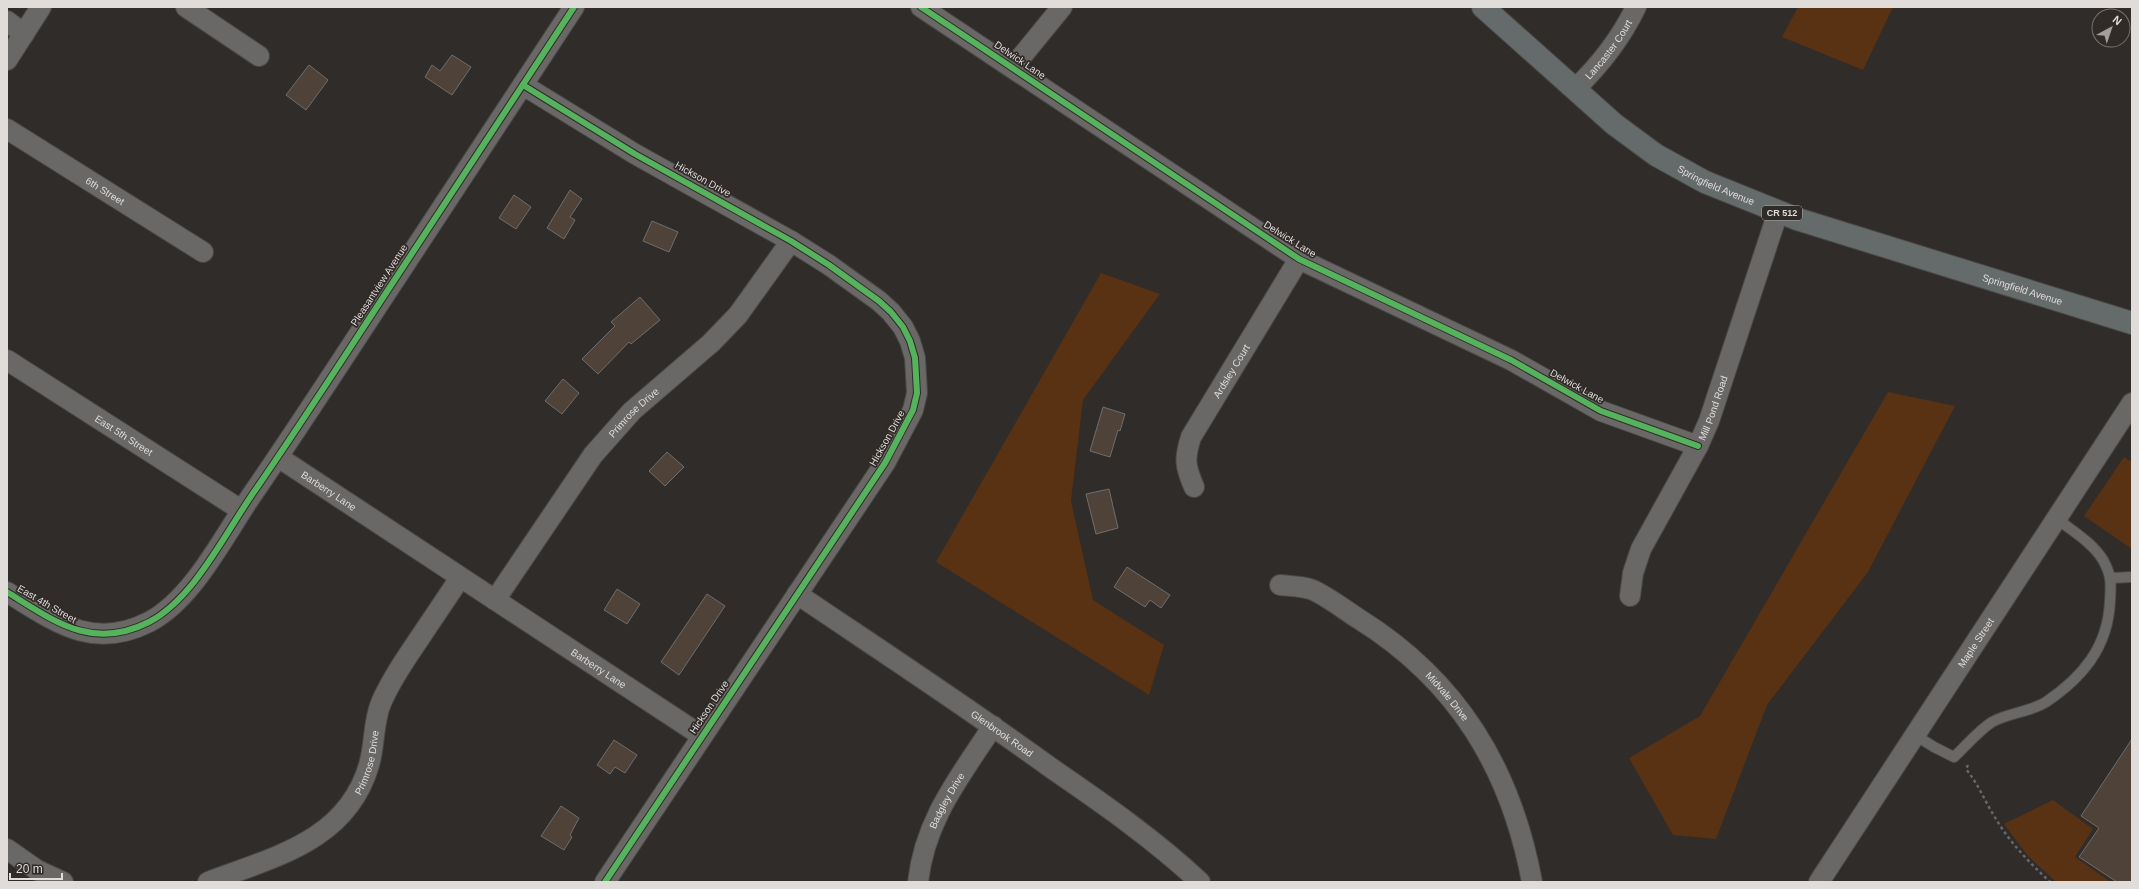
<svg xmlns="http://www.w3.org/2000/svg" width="2139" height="889" font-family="Arial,sans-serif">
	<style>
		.green { fill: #593113 }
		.building { fill: #4f4238; stroke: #706d6c }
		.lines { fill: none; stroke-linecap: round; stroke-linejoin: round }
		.service-casing { stroke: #4b4947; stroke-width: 12 }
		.minor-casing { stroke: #4b4947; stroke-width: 22 }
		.primary-casing { stroke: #4b4947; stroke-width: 24 }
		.path { stroke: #686766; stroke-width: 2.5; stroke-dasharray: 3 3; stroke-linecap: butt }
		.service { stroke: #6a6866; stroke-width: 10 }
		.minor { stroke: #6a6866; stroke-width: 20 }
		.primary { stroke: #656b6b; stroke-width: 22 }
		.cycleway-casing { stroke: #312b28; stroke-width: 8 }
		.cycleway { stroke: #56b35d; stroke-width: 6 }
		.labels { text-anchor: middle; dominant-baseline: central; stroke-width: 3.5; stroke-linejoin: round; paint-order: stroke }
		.shield { fill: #312b28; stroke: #aba7a5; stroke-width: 1 }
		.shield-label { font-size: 9px; font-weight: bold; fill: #dfdcda }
		.street-label { font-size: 10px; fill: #dfdcda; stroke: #312b28 }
	</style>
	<rect width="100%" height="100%" fill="#2f2c2a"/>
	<g class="green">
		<polygon points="1798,7 1893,7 1863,70 1782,37"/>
		<polygon points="1101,273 1160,294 1083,400 1071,501 1093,600 1164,645 1149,695 936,562"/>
		<polygon points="1888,392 1955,406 1868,572 1767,705 1716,839 1673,835 1629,758 1700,716"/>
		<polygon points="2124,457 2132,462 2132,549 2084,516"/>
		<polygon points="2053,800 2093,829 2075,857 2111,882 2056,882 2027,855 2004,824"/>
	</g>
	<g class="building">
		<polygon points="452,55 471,67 452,95 425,77 432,65 440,71"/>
		<polygon points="309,65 328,80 306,110 286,95"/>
		<polygon points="570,190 582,199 570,217 575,220 564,239 547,228"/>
		<polygon points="514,195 531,207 516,229 499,218"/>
		<polygon points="652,221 678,232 669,252 643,241"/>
		<polygon points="640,297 660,320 631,344 629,342 598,374 582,359 615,326 611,322"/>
		<polygon points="563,379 579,393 562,414 545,401"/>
		<polygon points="1103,407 1125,414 1120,431 1118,430 1110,457 1090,451"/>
		<polygon points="667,452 684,467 665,486 649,471"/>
		<polygon points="1109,489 1118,528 1096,534 1086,494"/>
		<polygon points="1127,567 1170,595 1161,608 1150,600 1145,607 1114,587"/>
		<polygon points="617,589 640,604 627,624 604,610"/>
		<polygon points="707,594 725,606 679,675 661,662"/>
		<polygon points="2132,739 2132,882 2117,882 2079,857 2099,828 2081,816"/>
		<polygon points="614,740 637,755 625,773 615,767 610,774 597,765"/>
		<polygon points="561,806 579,818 570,835 572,837 564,850 541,836"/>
	</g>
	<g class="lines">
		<g class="service-casing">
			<g id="service">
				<polyline points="2111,578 2132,577"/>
				<path d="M1915 735 1934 747 1954 757C1966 746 1978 731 1992 722 2008 713 2030 712 2046 702 2083 677 2108 647 2110 601 2111 584 2112 576 2103 560 2093 543 2071 530 2056 518"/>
			</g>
		</g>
		<g class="minor-casing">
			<g id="minor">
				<polyline points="186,7 259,56"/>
				<polyline points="921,7 1299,259 1511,360 1601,411 1698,446"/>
				<polyline points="7,21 24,34"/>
				<polyline points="7,60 41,7"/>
				<polyline points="1013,67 1062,7"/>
				<polyline points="523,85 635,154 791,241 829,265 879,301 891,312 903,327 910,341 915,358 917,393 913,410 885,463 605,882"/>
				<path id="s1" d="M1575 89C1600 65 1621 38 1636 7"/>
				<path id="s2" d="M7 129 203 252"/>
				<path id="s3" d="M7 360 241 510"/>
				<path id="s4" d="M278 457 702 736"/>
				<path id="s5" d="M1194 487C1185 466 1184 459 1191 437L1299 259"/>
				<path id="s6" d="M1280 585C1289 586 1301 586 1310 589 1323 593 1346 611 1359 619 1458 681 1511 769 1532 882"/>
				<path d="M7 592C54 621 92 651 149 622 195 598 226 531 256 489 300 425 342 360 384 296 447 200 511 104 574 7"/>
				<path id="s7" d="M797 594C883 652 970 709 1054 770 1105 805 1155 840 1200 882"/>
				<path id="s8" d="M1630 596 1633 573 1641 549 1698 446 1709 421 1778 212"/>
				<path id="s9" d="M495 600 593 455 632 411 711 343 738 315 791 241"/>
				<polyline points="7,849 37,870 63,882"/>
				<path id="s10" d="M208 882C274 857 347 841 369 765 375 745 373 722 381 703 390 682 402 664 415 645 430 623 445 600 460 578"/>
				<path id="s11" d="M918 882C925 819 960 777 993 726"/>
				<path id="s12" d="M1819 882 2132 403"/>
			</g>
		</g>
		<g class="primary-casing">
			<g id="primary">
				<path id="s13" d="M1483 7 1614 124 1656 155 1705 182 1797 219 2132 323"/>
			</g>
		</g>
		<path class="path" d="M1968 765 1966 769C1979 785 1985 802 1996 819 2010 843 2030 863 2050 882"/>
		<use href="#service" class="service"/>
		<use href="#minor" class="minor"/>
		<use href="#primary" class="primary"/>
		<g class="cycleway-casing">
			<g id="cycleway">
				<polyline points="921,7 1299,259 1511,360 1601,411 1698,446"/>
				<polyline points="523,85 635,154 791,241 829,265 879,301 891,312 903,327 910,341 915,358 917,393 913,410 885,463 605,882"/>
				<path d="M7 592C54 621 92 651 149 622 195 598 226 531 256 489 300 425 342 360 384 296 447 200 511 104 574 7"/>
			</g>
		</g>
		<use href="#cycleway" class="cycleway"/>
	</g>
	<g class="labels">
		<rect class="shield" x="1762" y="206" width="40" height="14" rx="3"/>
		<g class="shield-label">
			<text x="1782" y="213">CR 512</text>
		</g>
		<g class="street-label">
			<text stroke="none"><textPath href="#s1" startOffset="52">Lancaster Court</textPath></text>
			<text transform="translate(1020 60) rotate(34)">Delwick Lane</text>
			<text transform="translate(703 179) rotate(29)">Hickson Drive</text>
			<text stroke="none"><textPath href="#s13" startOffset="295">Springfield Avenue</textPath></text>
			<text stroke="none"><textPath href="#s2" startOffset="116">6th Street</textPath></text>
			<text transform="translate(1290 239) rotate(32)">Delwick Lane</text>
			<text transform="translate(379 285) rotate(-57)">Pleasantview Avenue</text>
			<text stroke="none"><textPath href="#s13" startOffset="619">Springfield Avenue</textPath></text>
			<text stroke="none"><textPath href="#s5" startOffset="129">Ardsley Court</textPath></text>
			<text transform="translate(1577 386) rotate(29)">Delwick Lane</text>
			<text stroke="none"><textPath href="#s8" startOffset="207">Mill Pond Road</textPath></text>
			<text stroke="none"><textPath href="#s9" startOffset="234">Primrose Drive</textPath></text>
			<text stroke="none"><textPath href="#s3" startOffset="139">East 5th Street</textPath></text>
			<text transform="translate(887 438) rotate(-61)">Hickson Drive</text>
			<text stroke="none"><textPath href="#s4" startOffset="61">Barberry Lane</textPath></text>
			<text transform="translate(47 604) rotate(30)">East 4th Street</text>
			<text stroke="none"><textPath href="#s12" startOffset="286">Maple Street</textPath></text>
			<text stroke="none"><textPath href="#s4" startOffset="384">Barberry Lane</textPath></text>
			<text stroke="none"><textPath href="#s6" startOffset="206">Midvale Drive</textPath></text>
			<text transform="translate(709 707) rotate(-56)">Hickson Drive</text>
			<text stroke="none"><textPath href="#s7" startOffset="248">Glenbrook Road</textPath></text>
			<text stroke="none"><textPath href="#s10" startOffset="210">Primrose Drive</textPath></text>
			<text stroke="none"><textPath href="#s11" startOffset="87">Badgley Drive</textPath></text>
		</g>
	</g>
	<rect width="2139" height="889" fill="none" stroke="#dfdcda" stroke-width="16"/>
	<g transform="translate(2111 28) rotate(40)"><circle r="19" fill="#312b28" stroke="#77726f"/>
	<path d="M0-3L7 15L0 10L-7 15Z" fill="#a19e9c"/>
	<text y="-6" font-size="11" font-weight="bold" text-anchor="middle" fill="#dfdcda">N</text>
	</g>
	<path d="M10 873v6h52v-6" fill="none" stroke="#dfdcda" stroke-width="2"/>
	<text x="16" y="873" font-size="12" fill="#dfdcda" stroke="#312b28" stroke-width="3" paint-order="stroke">20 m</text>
</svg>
